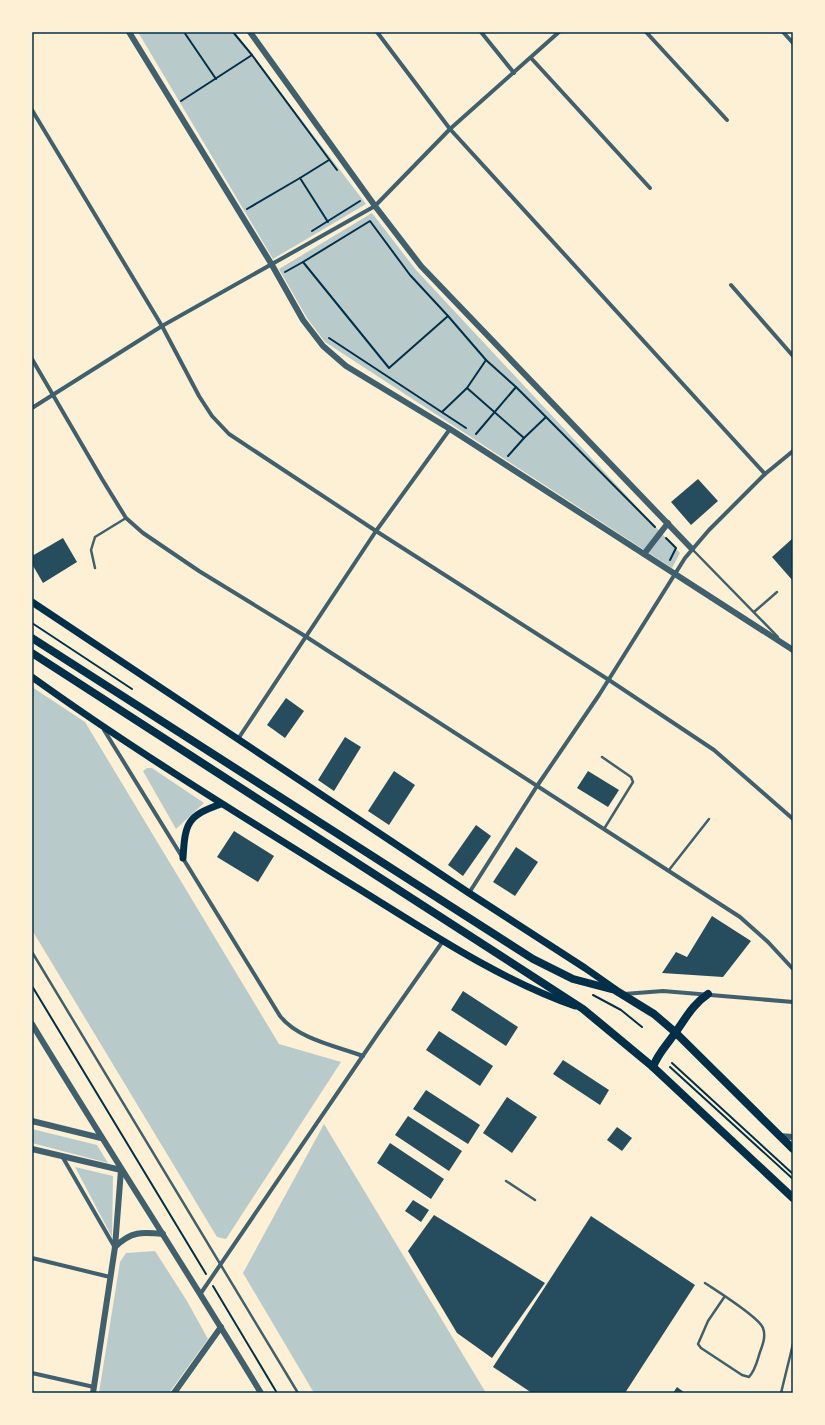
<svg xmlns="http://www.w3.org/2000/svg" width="825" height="1425" font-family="'Titillium Web',sans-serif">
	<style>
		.green { fill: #b9caca }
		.building { fill: #264d5e }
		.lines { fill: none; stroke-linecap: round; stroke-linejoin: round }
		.path { stroke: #003049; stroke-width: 2 }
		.service { stroke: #3f606c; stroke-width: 2.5 }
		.minor { stroke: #3f606c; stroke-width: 4 }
		.tertiary { stroke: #3f606c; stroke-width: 6 }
		.secondary { stroke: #003049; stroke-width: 7 }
		.primary { stroke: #003049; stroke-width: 8 }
		.neatline { fill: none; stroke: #003049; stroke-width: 1.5 }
	</style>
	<rect width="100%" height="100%" fill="#fdf0d5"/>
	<g class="green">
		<polygon points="138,32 234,32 366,204 273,259"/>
		<polygon points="372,213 416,270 680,553 672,568 325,342 307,318 279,269"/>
		<polygon points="32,687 85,722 279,1044 341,1062 226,1239 217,1237 32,930"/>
		<polygon points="147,768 152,768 204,803 176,829 143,771"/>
		<polygon points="324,1124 486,1393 314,1393 243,1273"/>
		<polygon points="32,1129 97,1145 108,1163 32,1143"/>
		<polygon points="75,1167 113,1176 112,1237"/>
		<polygon points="155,1251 187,1301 208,1339 169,1393 99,1393 120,1262 126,1253"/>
	</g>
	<g class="building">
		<polygon points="698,479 718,501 691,525 671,502"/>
		<polygon points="63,538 77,562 43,583 32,564 32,556"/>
		<polygon points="793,538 793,581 772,557"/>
		<polygon points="286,698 304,711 285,738 267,725"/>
		<polygon points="345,737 361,747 334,791 318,780"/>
		<polygon points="394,771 415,785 389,825 368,811"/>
		<polygon points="588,771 619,790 608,807 577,788"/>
		<polygon points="476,825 491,836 463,876 448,865"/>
		<polygon points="234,831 274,856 258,882 217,857"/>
		<polygon points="516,847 538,862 515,896 493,882"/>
		<polygon points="712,916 751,941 723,977 662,973 676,952 687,957"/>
		<polygon points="463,991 518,1027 506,1046 451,1010"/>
		<polygon points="439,1031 493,1066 480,1086 426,1050"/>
		<polygon points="563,1060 609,1090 600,1105 553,1074"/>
		<polygon points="426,1090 480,1125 468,1144 413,1109"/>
		<polygon points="507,1097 537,1117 512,1153 483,1133"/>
		<polygon points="408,1116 462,1151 449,1171 395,1135"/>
		<polygon points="617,1127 632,1138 622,1151 607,1140"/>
		<polygon points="390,1143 444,1179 431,1199 377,1163"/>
		<polygon points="413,1200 429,1210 421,1222 405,1211"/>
		<polygon points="434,1215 545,1283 492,1358 457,1333 408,1251"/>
		<polygon points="591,1216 695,1285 625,1393 532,1393 493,1367"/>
		<polygon points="677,1387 685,1393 673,1393"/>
	</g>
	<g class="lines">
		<g class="path">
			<polyline points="184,32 216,79"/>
			<polyline points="252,55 337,170"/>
			<polyline points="181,101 252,55 233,32"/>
			<polyline points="247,209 300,178"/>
			<polygon points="370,221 410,275 448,316 389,368 303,262"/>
			<polyline points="328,222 300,178 329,160"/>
			<polyline points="312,231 360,201"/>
			<polyline points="285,272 303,262"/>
			<polyline points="448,316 486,360 516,387 476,434"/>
			<polyline points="329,338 466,428"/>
			<polyline points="486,360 467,388 524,438 546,417 516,387"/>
			<polyline points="442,412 467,388"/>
			<polyline points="546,417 655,527"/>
			<polyline points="508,456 524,438"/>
			<polyline points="666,538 676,548 670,560"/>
			<polyline points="32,623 132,689"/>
			<polyline points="32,986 206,1274"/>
			<polyline points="593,995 621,1010 642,1027"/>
			<polyline points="672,1063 793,1174"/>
			<polyline points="670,1067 793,1179"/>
			<polyline points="213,1286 277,1393"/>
		</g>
		<g class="service">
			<polyline points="692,549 778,637"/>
			<polyline points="95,568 91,550 95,537 126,518"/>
			<polyline points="754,612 777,592"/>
			<polyline points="602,757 631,777 633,782 604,829"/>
			<polyline points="669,870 709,819"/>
			<polyline points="32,952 298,1393"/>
			<polyline points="506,1181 535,1200"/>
			<path d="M705 1283C717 1291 759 1317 763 1328 766 1336 763 1344 760 1352 757 1361 756 1369 749 1377L742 1375 701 1348 698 1344 708 1321 725 1296"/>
			<polyline points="781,1393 793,1344"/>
		</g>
		<g class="minor">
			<polyline points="377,32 450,129 765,474"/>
			<polyline points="481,32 514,73"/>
			<polyline points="646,32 727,120"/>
			<polyline points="783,32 793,43"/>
			<polyline points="531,58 650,188"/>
			<polyline points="32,110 162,326 199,396 212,416 229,434 376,531 609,680 714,750 793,819"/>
			<polyline points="731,285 793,356"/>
			<polyline points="32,359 102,479 126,518 143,533 199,571 305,636 740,917 768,942 793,969"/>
			<polyline points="32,408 162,326 375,206 450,129 559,32"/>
			<path d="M104 730 280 1016C298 1039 336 1046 363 1056"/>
			<polyline points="238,739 376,531 450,429"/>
			<polyline points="469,893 537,786 599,695 685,558 709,530 765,474 793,451"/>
			<polyline points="624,994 663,991 793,1002"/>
			<polyline points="62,1156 114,1246"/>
			<polyline points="32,1258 110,1277"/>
			<polyline points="201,1293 377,1035 443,941"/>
			<polyline points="32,1373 94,1387"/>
		</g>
		<g class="tertiary">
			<polyline points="129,32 272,265 303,320 323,346 346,366 450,429 793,650"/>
			<polyline points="250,32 375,206 421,266 692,549"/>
			<polyline points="644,554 668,523"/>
			<path d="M32 1024C107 1148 186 1269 261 1393"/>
			<polyline points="32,1121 101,1138"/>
			<polyline points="779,1136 793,1137"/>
			<polyline points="32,1149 121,1170"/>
			<path d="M115 1247C131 1231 142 1232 163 1234"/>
			<polyline points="93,1393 115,1247 121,1170"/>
			<polyline points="174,1393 221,1327"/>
		</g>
		<g class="secondary">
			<polyline points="32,602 469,893 585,968 615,989"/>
			<path d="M32 677C135 751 243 817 351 884 421 927 497 979 575 1006"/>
			<path d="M183 858C185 823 187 816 221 804"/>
		</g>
		<g class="primary">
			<polyline points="32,638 533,959 573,979 615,990 654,1014 675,1032 793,1149"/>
			<polyline points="32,653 583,1009 653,1067 793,1198"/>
			<path d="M653 1067C658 1053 667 1045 675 1033 686 1018 692 1005 708 994"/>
		</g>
	</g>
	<rect width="825" height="1425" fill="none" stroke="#fdf0d5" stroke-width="66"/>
	<rect x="33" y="33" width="759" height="1359" class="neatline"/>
</svg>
